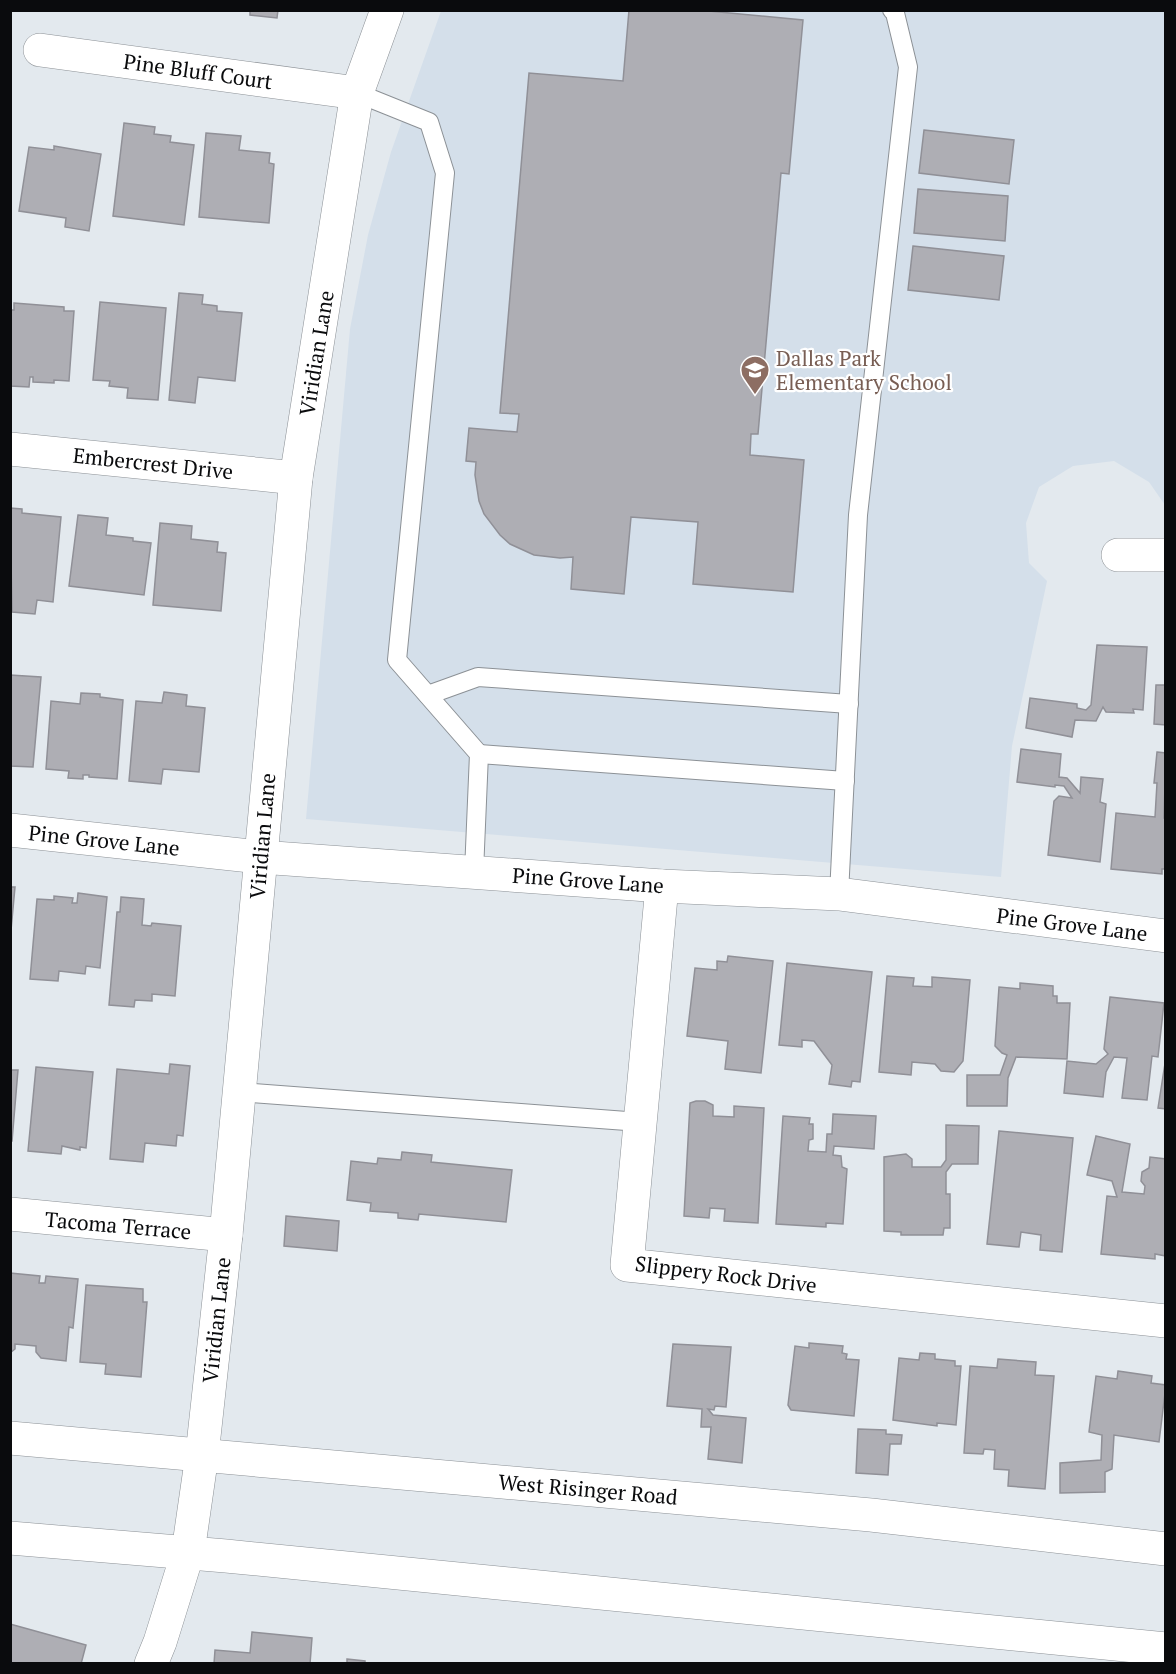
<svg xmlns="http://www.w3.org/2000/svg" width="1176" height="1674" font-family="'PT Serif',serif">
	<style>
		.built { fill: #d4dfea }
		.building { fill: #aeaeb4; stroke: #909097; stroke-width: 1.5 }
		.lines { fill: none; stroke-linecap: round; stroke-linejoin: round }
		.service-casing { stroke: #8c9196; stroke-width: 20 }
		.minor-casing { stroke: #8c9196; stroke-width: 34 }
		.secondary-casing { stroke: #8c9196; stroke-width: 34 }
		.service { stroke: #fff; stroke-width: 18 }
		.minor { stroke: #fff; stroke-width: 33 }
		.secondary { stroke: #fff; stroke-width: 33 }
		.labels { text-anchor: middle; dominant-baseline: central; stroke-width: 4.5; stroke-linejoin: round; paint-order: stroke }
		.street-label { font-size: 21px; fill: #0a0b0d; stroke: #fff }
		.education-label { font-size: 21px; fill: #785e54; stroke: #fff; text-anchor: start }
	</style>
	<rect width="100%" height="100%" fill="#e3e9ee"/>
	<polygon class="built" points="441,11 1165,11 1165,505 1149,482 1114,461 1073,466 1039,487 1026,523 1029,563 1047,581 1012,746 1001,877 306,819 350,329 368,235 391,152"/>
	<g class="building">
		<polygon points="250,10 278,10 277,18 250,15"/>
		<polygon points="629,10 698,10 803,20 789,174 781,173 758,434 751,434 750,455 804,460 793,592 693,584 698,522 631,517 624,594 571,589 573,557 560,558 534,555 510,544 500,535 484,514 479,501 475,475 476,462 466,461 469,428 517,432 519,414 500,413 529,73 623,81"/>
		<polygon points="124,123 155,127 154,134 171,136 170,142 194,145 184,225 113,216"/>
		<polygon points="924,130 1014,140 1009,184 919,173"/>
		<polygon points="206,133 241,136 239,150 270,153 269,163 274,164 269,223 199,217"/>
		<polygon points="54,146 101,154 89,231 65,227 66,218 19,211 29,147 54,150"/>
		<polygon points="918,189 1008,196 1005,241 914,233"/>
		<polygon points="913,246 1004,256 999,300 908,290"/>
		<polygon points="179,293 203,295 202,304 217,306 217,311 242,313 235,381 198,377 195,403 169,400"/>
		<polygon points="100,302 166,308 158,400 127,398 128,388 109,386 110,381 93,380"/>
		<polygon points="14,303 64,307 64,311 74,311 69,381 54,380 54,383 33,382 33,377 30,377 29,387 10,386 10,310 14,310"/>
		<polygon points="10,508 22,509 22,513 61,517 53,602 37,600 35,614 12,612"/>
		<polygon points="78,515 108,518 106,535 133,538 133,541 151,543 144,595 69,586"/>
		<polygon points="160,523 192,526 191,539 218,542 217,552 226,553 221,611 153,605"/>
		<polygon points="1097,645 1147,647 1143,710 1133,709 1134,713 1106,712 1103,707 1096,721 1075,720 1072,737 1026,728 1030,698 1077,704 1077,708 1086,710 1091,705"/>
		<polygon points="10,675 41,677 33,767 10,766"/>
		<polygon points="1156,685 1166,685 1166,725 1154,724"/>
		<polygon points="164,692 187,695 186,706 205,708 199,772 163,769 161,784 129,781 136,701 162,703"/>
		<polygon points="81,693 100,694 100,697 123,700 117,779 89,777 89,775 83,775 83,779 68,778 69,771 46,769 51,701 80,704"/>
		<polygon points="1021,749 1061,754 1059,777 1067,778 1080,793 1081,777 1103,779 1100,802 1106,804 1100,862 1048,855 1054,801 1059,796 1072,798 1064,786 1055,785 1055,787 1017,782"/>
		<polygon points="1157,752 1166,753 1164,818 1166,818 1166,869 1162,869 1162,874 1111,869 1116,813 1155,817 1157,783 1154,783"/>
		<polygon points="10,887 15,887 10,941"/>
		<polygon points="78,893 107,897 100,968 86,966 85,974 59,971 58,981 30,979 37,899 54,900 54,896 73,898 72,903 77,903"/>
		<polygon points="121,897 144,899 142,925 151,926 152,923 181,926 175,996 152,994 152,1001 135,1000 134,1007 109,1005 117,912 120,912"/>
		<polygon points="728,956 773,961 761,1073 725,1069 728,1041 687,1036 695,968 717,970 717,961 727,962"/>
		<polygon points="787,963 872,972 860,1082 852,1081 851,1087 829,1084 832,1065 814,1041 802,1040 802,1047 779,1045"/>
		<polygon points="887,976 914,978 913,986 932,987 932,977 970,980 963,1061 954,1072 941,1071 935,1064 912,1062 911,1075 879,1072"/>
		<polygon points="1020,983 1053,986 1053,996 1057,996 1057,1003 1070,1003 1067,1059 1016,1057 1008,1078 1007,1106 967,1106 967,1075 1000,1075 1007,1055 1002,1053 995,1046 999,987 1020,989"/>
		<polygon points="1110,997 1164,1003 1158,1057 1152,1056 1147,1100 1122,1098 1127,1058 1114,1057 1106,1072 1103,1097 1064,1093 1067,1061 1096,1064 1108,1054 1104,1049"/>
		<polygon points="1166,1057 1166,1109 1158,1108"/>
		<polygon points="170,1064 190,1066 183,1136 177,1135 176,1146 145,1143 143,1162 110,1159 117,1069 169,1074"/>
		<polygon points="36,1067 93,1072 86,1148 80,1147 80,1150 62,1146 61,1154 28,1151"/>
		<polygon points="10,1070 18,1070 12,1141 10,1141"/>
		<polygon points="696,1101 705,1101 713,1105 713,1116 734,1117 734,1106 764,1108 758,1223 724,1221 725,1209 710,1208 709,1218 684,1216 690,1103"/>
		<polygon points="833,1114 876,1116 874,1149 834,1146 833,1155 841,1156 842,1167 847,1169 843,1224 826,1223 826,1227 776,1224 783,1116 810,1118 809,1124 813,1124 813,1139 809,1140 808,1151 826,1152 827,1134 832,1134"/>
		<polygon points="946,1125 979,1126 978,1164 952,1164 946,1172 946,1194 950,1194 950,1228 944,1228 943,1235 901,1235 901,1232 884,1231 884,1157 906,1154 912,1159 912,1167 941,1167 946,1160"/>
		<polygon points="999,1131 1073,1138 1062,1252 1040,1250 1041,1235 1021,1232 1019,1247 987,1244"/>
		<polygon points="1096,1136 1130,1144 1122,1192 1144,1194 1145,1186 1141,1181 1142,1172 1149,1168 1150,1157 1166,1159 1166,1256 1155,1254 1155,1259 1101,1254 1107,1196 1117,1197 1112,1181 1087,1175"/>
		<polygon points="402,1152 432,1155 431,1162 512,1170 506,1222 419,1214 418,1220 398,1218 398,1213 370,1211 371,1203 347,1200 351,1161 377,1164 378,1158 401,1160"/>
		<polygon points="286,1216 339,1221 337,1251 284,1246"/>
		<polygon points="10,1273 40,1276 39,1283 45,1283 46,1276 78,1279 73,1328 69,1327 66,1361 41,1358 36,1352 36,1346 15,1344 15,1349 10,1353"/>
		<polygon points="86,1285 143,1289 143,1302 147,1302 141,1377 105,1374 106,1364 80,1362"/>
		<polygon points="809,1343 843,1346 842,1353 847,1354 846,1359 859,1360 854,1416 791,1410 788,1405 795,1346 809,1348"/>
		<polygon points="673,1344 731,1347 726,1407 715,1406 714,1410 708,1409 713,1415 746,1418 742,1463 708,1459 711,1427 701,1427 702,1409 667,1406"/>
		<polygon points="920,1353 935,1354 935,1359 955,1361 955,1366 961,1366 956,1425 937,1423 937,1426 893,1420 899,1358 919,1360"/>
		<polygon points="998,1359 1036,1362 1035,1375 1054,1376 1045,1489 1008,1486 1009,1470 994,1469 995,1450 984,1449 983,1454 964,1453 970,1366 997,1368"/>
		<polygon points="1118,1371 1152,1376 1151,1383 1166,1385 1159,1442 1114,1435 1112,1469 1105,1472 1105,1492 1060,1493 1060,1463 1101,1460 1102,1435 1089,1432 1096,1376 1117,1379"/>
		<polygon points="858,1429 886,1430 886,1434 902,1435 901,1444 890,1444 888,1475 856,1473"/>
		<polygon points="10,1624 86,1645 81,1664 10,1664"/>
		<polygon points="252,1632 312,1638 310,1664 214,1664 215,1650 250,1653"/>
		<polygon points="347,1659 365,1661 365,1664 347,1664"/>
	</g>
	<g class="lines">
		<g class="service-casing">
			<g id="service">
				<polyline points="357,93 429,122 445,173 397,660 479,754 474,872"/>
				<polyline points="428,695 478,677 849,704"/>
				<polyline points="479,754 845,781"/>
				<polyline points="839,894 858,515 908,67 895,13 892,10"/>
				<polyline points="239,1092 640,1122"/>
			</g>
		</g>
		<g class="minor-casing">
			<g id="minor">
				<polyline points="40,50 357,93"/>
				<polyline points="10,449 296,478"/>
				<polyline points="1118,555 1166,555"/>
				<polyline points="10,830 260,857 662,886 839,894 1166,936"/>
				<polyline points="662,886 627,1265 1166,1321"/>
				<polyline points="10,1214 226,1235"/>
				<polyline points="151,1664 160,1642 188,1552 202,1455 226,1235 296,478 357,93 387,10"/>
			</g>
		</g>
		<g class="secondary-casing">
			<g id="secondary">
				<polyline points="10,1438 871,1515 1166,1549"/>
				<polyline points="10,1538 226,1556 1166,1649"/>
			</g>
		</g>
		<use href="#service" class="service"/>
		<use href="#minor" class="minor"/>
		<use href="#secondary" class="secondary"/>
	</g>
	<defs>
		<g id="school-pin" transform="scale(1.5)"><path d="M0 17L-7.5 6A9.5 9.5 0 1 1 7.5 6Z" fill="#8d6e63" stroke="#fff"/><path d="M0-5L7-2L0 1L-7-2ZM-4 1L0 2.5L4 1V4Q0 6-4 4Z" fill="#fff"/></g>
	</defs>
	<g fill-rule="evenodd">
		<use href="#school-pin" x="755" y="370"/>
	</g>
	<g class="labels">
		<g class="street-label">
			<text transform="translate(198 71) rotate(8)">Pine Bluff Court</text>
			<text transform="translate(316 353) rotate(-81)">Viridian Lane</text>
			<text transform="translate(153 463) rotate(6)">Embercrest Drive</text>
			<text transform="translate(262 836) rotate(-85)">Viridian Lane</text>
			<text transform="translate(104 840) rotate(6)">Pine Grove Lane</text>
			<text transform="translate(588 880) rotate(4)">Pine Grove Lane</text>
			<text transform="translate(1072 924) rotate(7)">Pine Grove Lane</text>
			<text transform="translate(118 1225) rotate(5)">Tacoma Terrace</text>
			<text transform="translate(726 1274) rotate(7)">Slippery Rock Drive</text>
			<text transform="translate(216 1320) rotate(-84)">Viridian Lane</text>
			<text transform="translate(588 1489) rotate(5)">West Risinger Road</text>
		</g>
		<g class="education-label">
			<text x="776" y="358">Dallas Park<tspan x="776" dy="24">Elementary School</tspan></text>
		</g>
	</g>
	<rect width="1176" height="1674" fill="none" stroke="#0a0b0d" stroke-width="24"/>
</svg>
